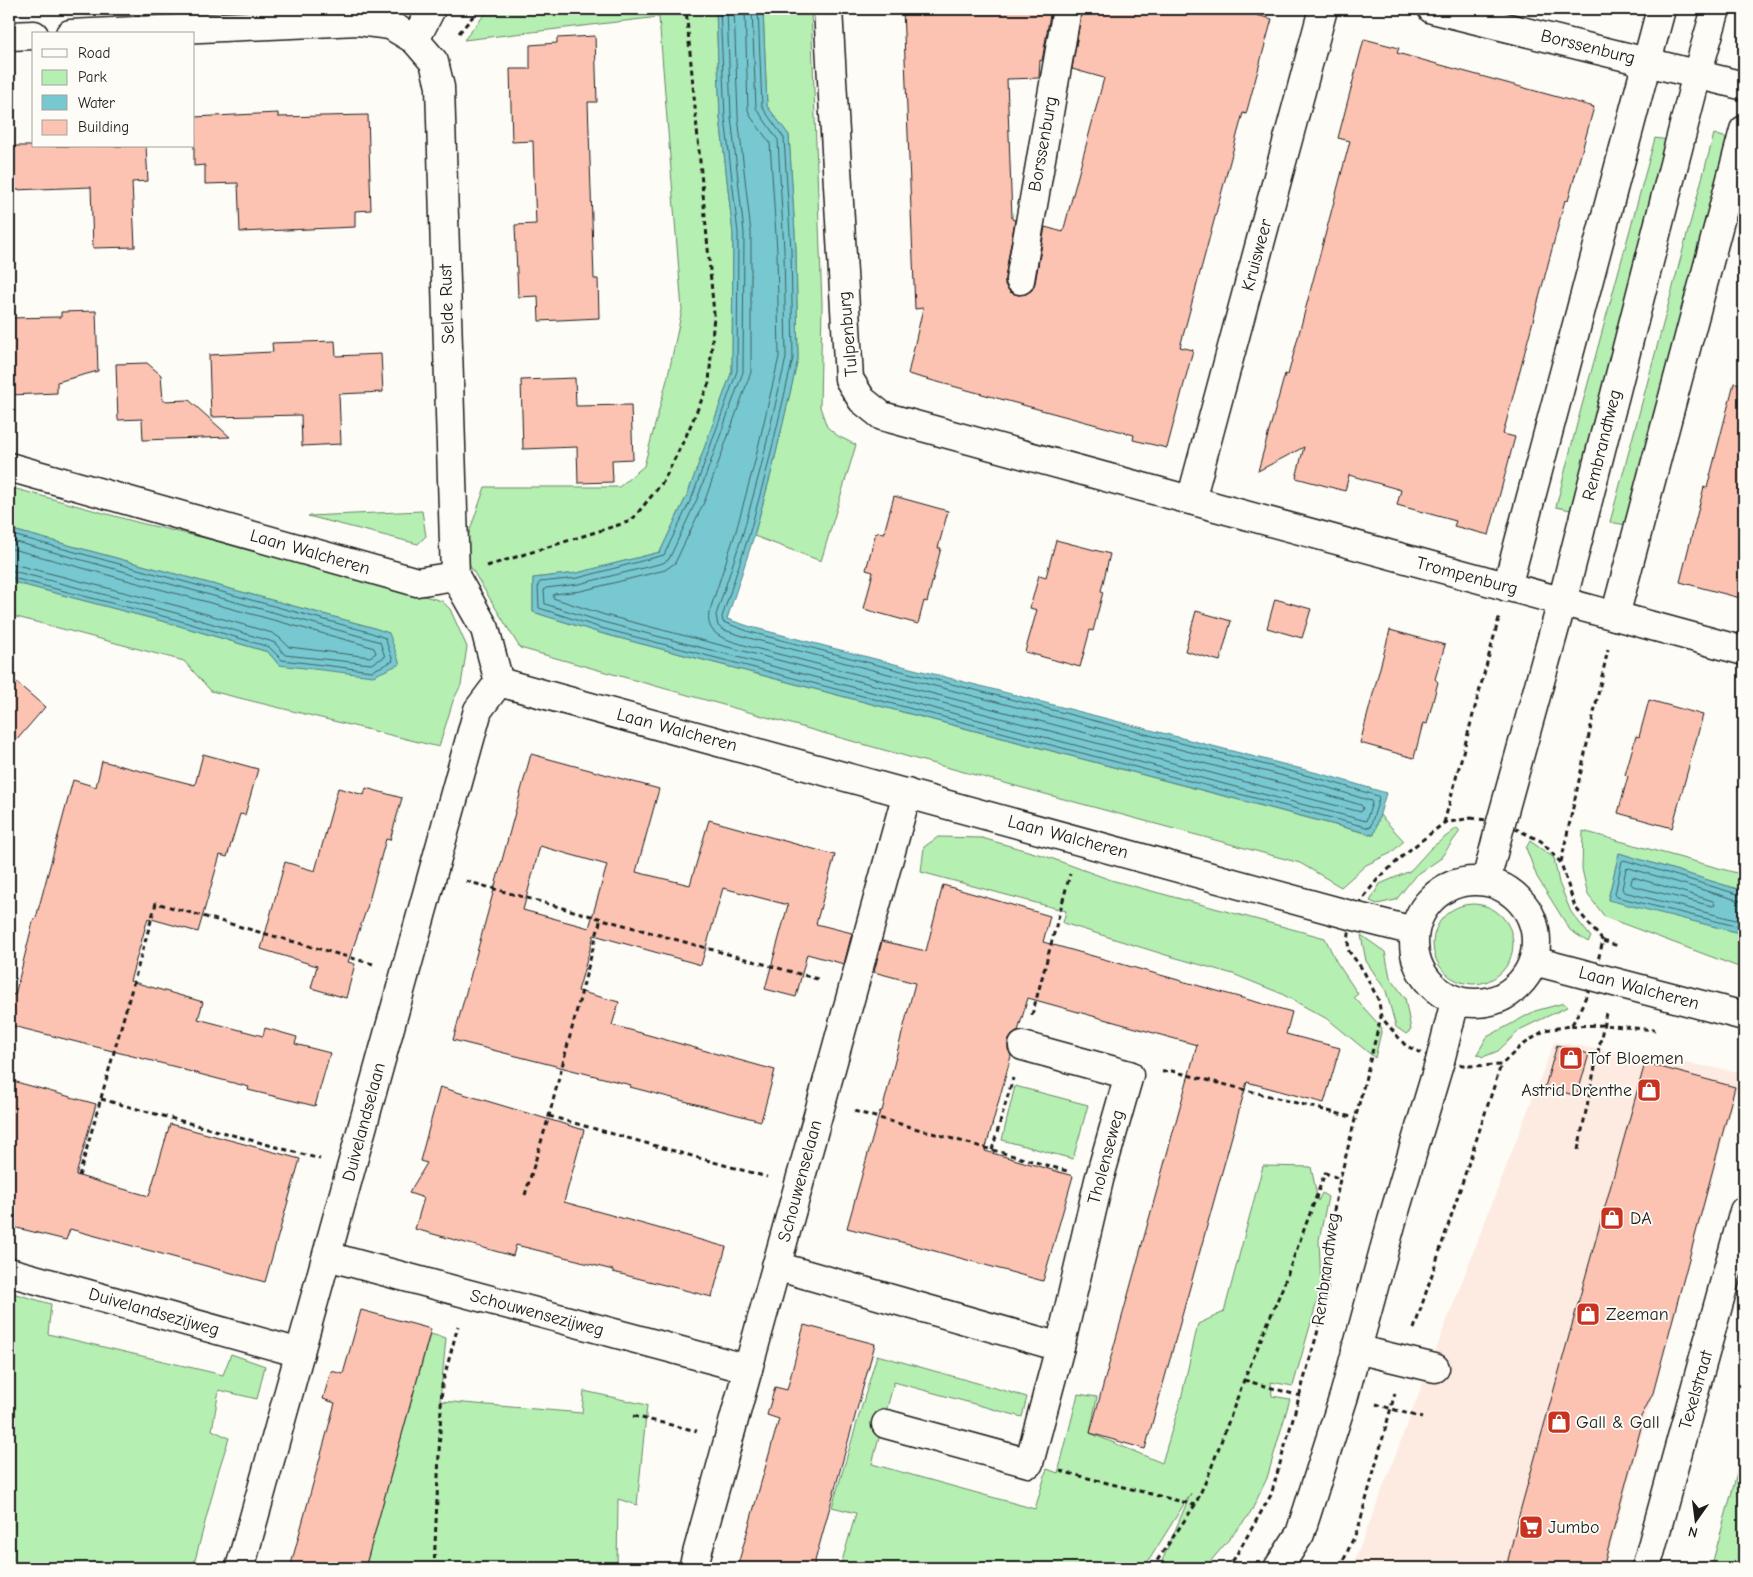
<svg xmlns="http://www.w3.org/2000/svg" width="1753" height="1577" font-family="'Comic Neue',sans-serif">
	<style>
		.built { fill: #fdebe2 }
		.green { fill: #b6efb2; stroke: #698667 }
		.water { fill: #77c8d0; stroke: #538388 }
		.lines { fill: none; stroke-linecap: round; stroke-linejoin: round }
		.shore { stroke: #406164; stroke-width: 1 }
		.building { fill: #fcc3b2; stroke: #1c1c1c; fill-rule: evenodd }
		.minor-casing { stroke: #1c1c1c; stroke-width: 31 }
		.path { stroke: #1c1c1c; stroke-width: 3; stroke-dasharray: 5 4; stroke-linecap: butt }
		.minor { stroke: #fdfcf7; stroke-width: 28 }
		.labels { text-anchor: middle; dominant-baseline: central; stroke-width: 4; stroke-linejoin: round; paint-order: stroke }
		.street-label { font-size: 18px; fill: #1c1c1c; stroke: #fdfcf7 }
		.poi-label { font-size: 18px; fill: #1c1c1c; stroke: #fdfcf7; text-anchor: start }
	</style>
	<rect width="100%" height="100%" fill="#fdfcf7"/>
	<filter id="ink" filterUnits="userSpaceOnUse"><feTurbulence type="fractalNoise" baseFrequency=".02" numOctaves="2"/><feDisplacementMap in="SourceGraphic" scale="10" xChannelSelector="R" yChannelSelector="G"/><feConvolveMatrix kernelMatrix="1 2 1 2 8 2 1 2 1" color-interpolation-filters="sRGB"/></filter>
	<g filter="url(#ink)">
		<polygon class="built" points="1554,1042 1741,1072 1605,1568 1352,1568"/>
		<g class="green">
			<polygon points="489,9 716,9 720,117 733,234 732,371 688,493 660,552 577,573 533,578 533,612 600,633 1373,835 1380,815 1404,841 1391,853 1366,865 1341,887 1300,863 916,759 520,648 462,553 485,487 619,487 644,466 668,376 682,310 659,17 464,40"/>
			<polygon points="763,9 811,9 822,304 820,407 827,427 838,436 856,445 821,561 754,536 772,470 798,359 796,250 789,135 767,106"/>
			<polygon points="1714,134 1730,139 1626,525 1610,522"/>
			<polygon points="1655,138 1668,140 1571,510 1556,507 1578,420"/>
			<polygon points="9,487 140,523 274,554 442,601 450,609 467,647 461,685 453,701 439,747 211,691 184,661 9,615 9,581 173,624 268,652 279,665 389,633 371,627 9,529"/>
			<polygon points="422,511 426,536 418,544 308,516"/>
			<polygon points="1457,828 1460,831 1440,859 1415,876 1396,900 1377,904 1370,901 1380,884 1410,871 1431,848"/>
			<polygon points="1583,831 1744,875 1744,891 1619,853 1608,899 1744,934 1744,969 1605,917 1588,895 1582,869"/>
			<polygon points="938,837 982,838 1045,856 1111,880 1325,938 1336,961 1358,994 1354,997 1382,1028 1375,1058 1329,1020 1280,993 1233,974 1166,955 1063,923 1066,911 921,872 924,847"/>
			<polygon points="1530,841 1554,858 1559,883 1571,912 1591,937 1588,942 1570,930 1537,877 1526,848"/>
			<circle cx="1473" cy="944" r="40"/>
			<polygon points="1361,935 1385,952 1390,977 1405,998 1411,1030 1406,1034 1396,1027 1386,991 1366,961"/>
			<polygon points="1564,1003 1567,1007 1521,1029 1498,1051 1483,1057 1477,1054 1487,1037 1535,1011"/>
			<polygon points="1015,1086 1088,1105 1073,1159 1002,1140"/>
			<polygon points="1263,1166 1311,1167 1318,1201 1322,1193 1328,1197 1319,1240 1321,1287 1293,1386 1271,1382 1272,1396 1290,1399 1267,1478 1250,1514 1205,1568 1159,1568 1191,1493 1144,1568 840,1568 856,1513 832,1507 877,1355 1027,1397 1022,1417 894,1382 872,1464 1035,1509 1047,1469 1058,1473 1078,1394 1097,1397 1090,1433 1162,1463 1181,1399 1198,1324 1224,1312"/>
			<polygon points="9,1292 51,1304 48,1334 223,1375 231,1354 265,1366 257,1399 219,1390 212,1430 229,1438 219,1469 193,1568 9,1568"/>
			<polygon points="430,1334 446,1338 440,1401 582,1413 584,1391 647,1405 637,1505 618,1499 617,1568 365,1568"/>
			<polygon points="1744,1448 1744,1540 1737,1568 1711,1568"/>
		</g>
		<g class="water">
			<polygon points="716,9 763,9 767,106 789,135 796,250 798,359 772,470 754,536 727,619 751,627 1329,776 1386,793 1374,835 600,633 533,612 533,578 577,573 660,552 688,493 732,371 733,234 720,117"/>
			<polygon points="9,529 371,627 389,633 400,664 373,676 279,665 268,652 173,624 9,581"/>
			<polygon points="1619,853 1744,891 1744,934 1608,900"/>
		</g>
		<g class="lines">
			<g class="shore">
				<polyline points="720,9 725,117 738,233 737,371 693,495 664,555 578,578 540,582 538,585 539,608 601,628 1370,828 1379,799 1378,796 1328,781 750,632 723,622 722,617 749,535 767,469 793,358 791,250 784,138 762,107 758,9"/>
				<polyline points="727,9 731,116 744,233 743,372 698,497 669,559 663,563 579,584 546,588 544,590 545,604 603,622 1366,821 1372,803 1371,801 1326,787 749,638 724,630 718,626 716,615 743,533 761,467 786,358 784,250 778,140 756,108 752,9"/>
				<path d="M734 9 738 116 751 233V372L705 500 675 563 665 570 581 591 554 594 553 598 605 615 1361 812 1363 808 1361 805 1324 794 747 646C730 640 705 637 709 613L736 531 754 465 779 357 777 251 770 143 751 117 748 110 745 9"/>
				<polyline points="9,534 369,632 385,638 393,661 372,671 282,660 269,647 174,619 9,577"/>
				<polyline points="9,540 367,638 380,642 385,657 371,664 285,655 275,643 270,641 176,613 9,570"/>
				<polyline points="9,548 365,645 374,648 376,653 370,657 289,647 280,638 272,633 178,606 9,563"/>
				<polygon points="1633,877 1713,901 1715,905 1712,906 1633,886 1631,884"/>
				<polyline points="1744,896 1624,860 1622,861 1615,894 1617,897 1744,928"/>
				<polyline points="1744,902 1629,868 1626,869 1622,889 1624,892 1744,922"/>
			</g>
		</g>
		<g class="building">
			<polygon points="903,9 1051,9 1042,61 1040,60 1039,78 1007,79 1012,219 1015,220 1005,278 1005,285 1010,292 1018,295 1026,294 1032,290 1035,283 1045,227 1063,232 1104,78 1072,69 1082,9 1233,9 1272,19 1246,114 1243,113 1180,347 1193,350 1167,448 1133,440 1134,435 908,374 923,308 915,309"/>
			<polygon points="595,36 597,102 588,102 594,279 598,279 599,318 539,321 538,296 518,297 515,225 536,224 534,175 533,141 512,142 510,69 530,69 530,45 557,43 557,38"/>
			<polygon points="1364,39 1399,48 1397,53 1594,107 1568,201 1565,200 1503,434 1515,437 1489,535 1454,526 1456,521 1397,505 1401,490 1349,475 1345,491 1296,478 1304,447 1258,471 1285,374 1288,375 1350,141 1338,138"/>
			<polygon points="278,113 278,117 368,115 371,210 355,211 355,227 240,232 238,183 205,184 205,165 194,166 194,117"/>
			<polygon points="12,146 146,146 148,181 132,182 135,247 93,248 91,187 14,190"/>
			<polygon points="96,311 98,371 57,382 57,393 9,395 9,318 61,317 61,312"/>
			<polygon points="335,341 336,356 381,354 383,392 339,394 341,444 302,446 301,415 211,417 209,355 273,352 272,343"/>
			<polygon points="147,363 161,375 163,401 189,400 230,437 143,440 142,419 118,420 116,364"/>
			<polygon points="575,378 576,406 631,405 633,459 612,460 613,482 578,483 577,447 523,449 521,380"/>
			<polygon points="1734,383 1744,384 1744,599 1680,582 1704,487 1707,488"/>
			<polygon points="894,496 948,511 938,548 941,548 927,602 924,601 918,624 864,609 873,572 866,570 876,532 884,533"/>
			<polygon points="1056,540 1110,554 1101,591 1103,592 1093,631 1090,630 1080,667 1025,652 1037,610 1030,608 1039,575 1046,577"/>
			<polygon points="1275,599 1311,609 1302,638 1267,628"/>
			<polygon points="1196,611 1231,621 1220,661 1185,651"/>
			<polygon points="1390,630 1445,645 1435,679 1438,682 1427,724 1423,723 1414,758 1360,743"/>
			<polygon points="9,676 45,707 9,749"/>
			<polygon points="1649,700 1703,715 1672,828 1618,813 1628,776 1625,775 1636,736 1639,737"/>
			<polygon points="203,754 258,769 245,815 240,814 227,857 220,855 198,932 148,918 130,981 203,1002 198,1019 263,1036 265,1028 297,1037 295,1044 330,1053 315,1106 248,1090 249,1087 184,1070 184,1069 9,1025 9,993 15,995 33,922 36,918 73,780 96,787 102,761 195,785"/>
			<path d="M531 754 659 789 636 872 690 885 709 820 835 855 816 924 852 933 844 964 807 954 796 997 765 989 788 905 723 888 701 965 594 935 578 991 619 1002 612 1025 775 1070 761 1121 630 1087 631 1085 453 1040ZM540 846 607 865 589 928 523 910Z"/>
			<polygon points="338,788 364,795 366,788 402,798 390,840 386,839 367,908 348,962 355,964 346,998 311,988 317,966 261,949 285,862 315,871"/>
			<polygon points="943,885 1050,916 1043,942 1292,1012 1286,1034 1340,1048 1324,1103 1247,1082 1145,1449 1090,1433 1197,1045 1028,998 1018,1031 1012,1035 1008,1041 1008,1049 1011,1056 985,1151 1073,1176 1043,1281 913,1245 847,1228 880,1111 882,1111 915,983 874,972 882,941 926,951"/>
			<polygon points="1557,1045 1589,1054 1577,1096 1545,1087"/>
			<polygon points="1645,1063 1735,1087 1653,1393 1638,1423 1642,1424 1603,1568 1506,1568 1519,1515"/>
			<polygon points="9,1080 96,1104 76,1175 116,1187 149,1196 170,1124 300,1159 265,1282 70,1229 66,1240 9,1226"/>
			<polygon points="440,1087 584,1130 564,1202 726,1247 712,1297 613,1272 613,1270 581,1262 581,1261 516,1245 513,1256 415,1229 424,1198 409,1193 427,1163 420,1161"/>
			<polygon points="361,1310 431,1329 414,1391 365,1568 290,1568 335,1403 323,1399 331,1371 343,1374"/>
			<polygon points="804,1325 875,1344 813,1568 737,1568 779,1419 767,1415 775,1387 787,1390"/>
		</g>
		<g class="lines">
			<g class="minor-casing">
				<g id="minor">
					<polyline points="828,9 849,379 862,400 882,416 1744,651"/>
					<polyline points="1432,9 1744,86"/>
					<polyline points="70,34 358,21 390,25 415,40 434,62 440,87 455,576 485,629 499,682 1350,915 1414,931"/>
					<polyline points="9,36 34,35"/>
					<polyline points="415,40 431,9"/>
					<polyline points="1020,280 1067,9"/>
					<polyline points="9,467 417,582 455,576"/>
					<polyline points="1191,500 1323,9"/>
					<polyline points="1507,587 1661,9"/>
					<polyline points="1615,616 1744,130"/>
					<circle cx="1475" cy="942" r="61"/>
					<polyline points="1486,881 1501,822 1562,602 1697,74 1716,9"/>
					<polyline points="1534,961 1744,1016"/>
					<polyline points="327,1256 748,1369"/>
					<polyline points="776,1266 1060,1347"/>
					<polyline points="9,1272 300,1353"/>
					<polyline points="1356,1349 1435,1368"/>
					<polyline points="886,1424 1029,1463 1060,1347 1099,1180 1129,1075 1023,1046"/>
					<polyline points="240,1568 478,710 499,682"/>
					<polyline points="693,1568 907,793"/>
					<polyline points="1278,1568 1300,1534 1344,1396 1392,1221 1440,1061 1455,1001"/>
					<polyline points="1646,1568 1744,1211"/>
				</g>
			</g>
			<g class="path">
				<polyline points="459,33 479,9"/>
				<polyline points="487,566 631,521 663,482 686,436 709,383 714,314 686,9"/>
				<path d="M1471 818 1501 822 1541 841 1561 863 1575 907 1603 941C1595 972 1588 998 1571 1026L1545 1030 1520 1047 1501 1065 1469 1066 1440 1061 1406 1046 1381 1017 1379 1001 1363 970 1348 950 1350 915 1377 880 1407 852 1444 823Z"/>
				<polyline points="1444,823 1499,618"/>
				<polyline points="1561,862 1608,649"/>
				<polyline points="466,881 821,980"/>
				<polyline points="1603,941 1618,946"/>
				<polyline points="1032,1015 1070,874"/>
				<polyline points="1571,1026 1603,1025 1655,1030"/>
				<polyline points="1162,1072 1172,1071 1355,1118"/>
				<polyline points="101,1099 320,1159"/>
				<polyline points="854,1111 1067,1171"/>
				<polyline points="549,1116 767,1177"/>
				<polyline points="992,1150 1013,1078"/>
				<polyline points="1578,1150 1606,1013"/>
				<polyline points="79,1176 156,903 373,964"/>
				<polyline points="525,1195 549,1116 601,918"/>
				<polyline points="1414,1329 1501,1065"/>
				<polyline points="1244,1380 1300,1396"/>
				<polyline points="1376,1404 1422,1418"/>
				<polyline points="633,1416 697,1431"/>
				<polyline points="1060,1471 1195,1505"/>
				<polyline points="434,1568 442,1385 458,1326"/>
				<polyline points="1152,1568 1195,1505 1209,1474 1244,1380 1282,1289 1325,1173 1340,1179"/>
				<polyline points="1226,1568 1234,1559 1271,1495 1317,1334 1327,1290 1328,1241 1340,1179 1381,1017"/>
				<polyline points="1340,1568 1359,1526 1395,1393"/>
			</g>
			<use href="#minor" class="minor"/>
		</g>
	</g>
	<defs>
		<g id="shop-square" transform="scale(1.25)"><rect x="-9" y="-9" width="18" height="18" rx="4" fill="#c8321e" stroke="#fdfcf7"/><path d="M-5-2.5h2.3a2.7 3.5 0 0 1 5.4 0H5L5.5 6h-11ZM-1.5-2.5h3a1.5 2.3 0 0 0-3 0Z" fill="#fff"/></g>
		<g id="supermarket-square" transform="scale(1.25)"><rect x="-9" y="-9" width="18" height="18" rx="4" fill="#c8321e" stroke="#fdfcf7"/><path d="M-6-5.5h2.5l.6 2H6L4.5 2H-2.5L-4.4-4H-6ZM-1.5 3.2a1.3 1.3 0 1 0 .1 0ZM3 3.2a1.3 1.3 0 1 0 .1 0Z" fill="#fff"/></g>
	</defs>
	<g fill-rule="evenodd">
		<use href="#shop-square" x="1571" y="1058"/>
		<use href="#shop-square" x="1649" y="1090"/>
		<use href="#shop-square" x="1612" y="1218"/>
		<use href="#shop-square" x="1588" y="1314"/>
		<use href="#shop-square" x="1559" y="1422"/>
		<use href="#supermarket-square" x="1531" y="1527"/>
	</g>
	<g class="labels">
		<g class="street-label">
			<text transform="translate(1588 47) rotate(14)">Borssenburg</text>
			<text transform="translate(1043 144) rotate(-80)">Borssenburg</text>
			<text transform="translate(1257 255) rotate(-75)">Kruisweer</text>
			<text transform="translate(447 304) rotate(-92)">Selde Rust</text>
			<text transform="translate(848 334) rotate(-95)">Tulpenburg</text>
			<text transform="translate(1602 445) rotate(-76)">Rembrandtweg</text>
			<text transform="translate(310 552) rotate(16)">Laan Walcheren</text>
			<text transform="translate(1467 576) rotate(15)">Trompenburg</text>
			<text transform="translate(677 730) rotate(15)">Laan Walcheren</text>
			<text transform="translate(1068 837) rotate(15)">Laan Walcheren</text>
			<text transform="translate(1639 988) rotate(15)">Laan Walcheren</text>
			<text transform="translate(364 1122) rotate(-75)">Duivelandselaan</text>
			<text transform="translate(1106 1157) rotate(-75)">Tholenseweg</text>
			<text transform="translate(800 1181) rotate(-75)">Schouwenselaan</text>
			<text transform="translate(1326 1269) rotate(-82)">Rembrandtweg</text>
			<text transform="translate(154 1312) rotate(16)">Duivelandsezijweg</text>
			<text transform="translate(537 1313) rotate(15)">Schouwensezijweg</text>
			<text transform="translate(1696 1390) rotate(-74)">Texelstraat</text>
		</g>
		<g class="poi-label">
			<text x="1588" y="1058">Tof Bloemen</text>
			<text x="1632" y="1090" text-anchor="end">Astrid Drenthe</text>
			<text x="1630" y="1218">DA</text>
			<text x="1606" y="1314">Zeeman</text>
			<text x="1576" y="1422">Gall &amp; Gall</text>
			<text x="1548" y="1527">Jumbo</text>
		</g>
	</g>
	<rect width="1753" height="1577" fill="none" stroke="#fdfcf7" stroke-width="30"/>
	<rect x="15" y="15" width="1723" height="1547" fill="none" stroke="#1c1c1c" stroke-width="2" filter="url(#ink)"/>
	<rect x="32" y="32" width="162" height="115" fill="#fdfcf7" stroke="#a3a29f"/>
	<rect x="42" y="49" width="25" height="8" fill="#fdfcf7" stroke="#a3a29f"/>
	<text x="78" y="58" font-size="15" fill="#1c1c1c">Road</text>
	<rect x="42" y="70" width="25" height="15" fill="#b6efb2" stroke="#a3a29f"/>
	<text x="78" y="82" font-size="15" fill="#1c1c1c">Park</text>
	<rect x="42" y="95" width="25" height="15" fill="#77c8d0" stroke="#a3a29f"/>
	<text x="78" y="108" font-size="15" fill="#1c1c1c">Water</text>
	<rect x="42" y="120" width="25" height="15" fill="#fcc3b2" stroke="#a3a29f"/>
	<text x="78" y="132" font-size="15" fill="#1c1c1c">Building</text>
	<g transform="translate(1696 1520) rotate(194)" stroke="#fdfcf7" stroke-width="4" paint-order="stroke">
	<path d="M0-4L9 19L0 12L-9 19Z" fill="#1c1c1c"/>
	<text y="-8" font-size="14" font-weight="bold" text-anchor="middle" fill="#1c1c1c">N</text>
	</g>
</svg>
